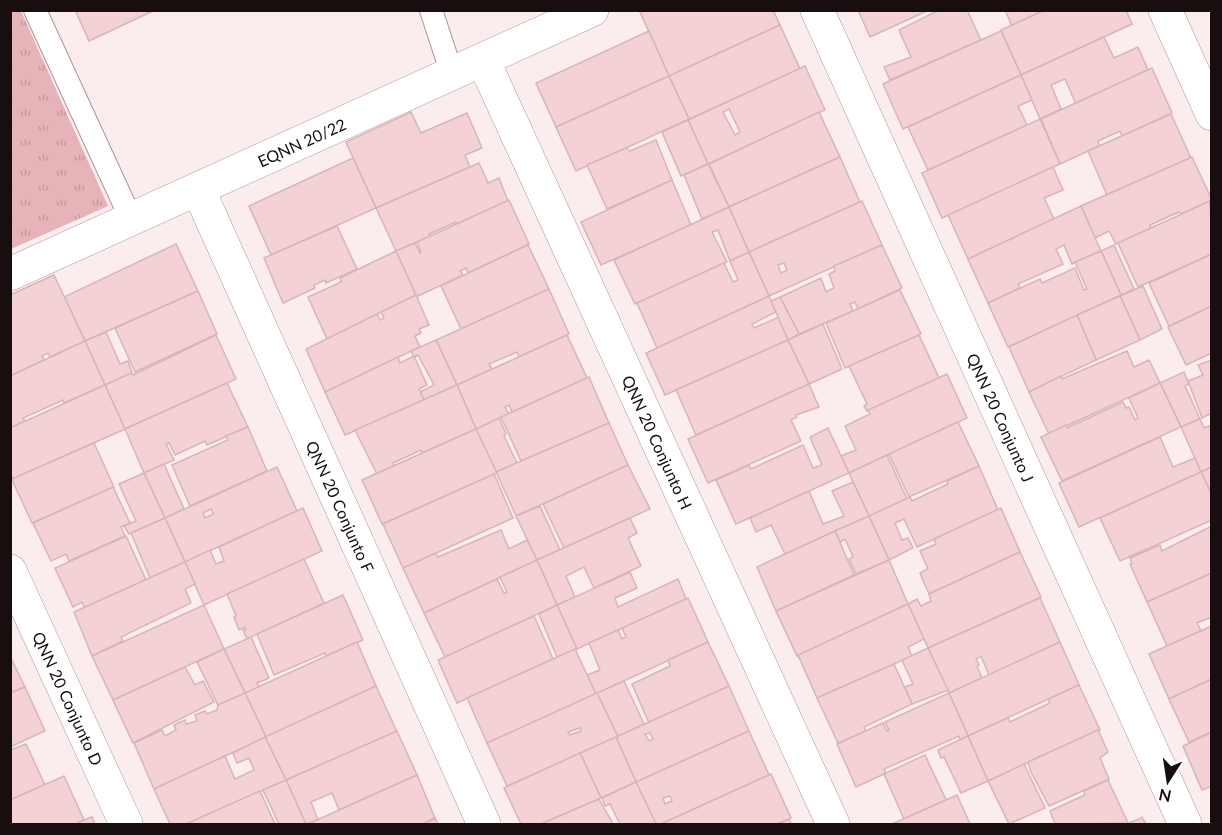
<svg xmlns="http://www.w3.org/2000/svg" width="1222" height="835" font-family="Lato,sans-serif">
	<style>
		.park { fill: url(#park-tufts) }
		.building { fill: #f3d1d5; stroke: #d6b4b8; stroke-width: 1.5; fill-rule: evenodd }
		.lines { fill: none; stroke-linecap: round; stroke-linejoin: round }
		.lane-casing { stroke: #b29296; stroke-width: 24 }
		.street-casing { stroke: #b29296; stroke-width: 34 }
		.lane { stroke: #fff; stroke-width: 22 }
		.street { stroke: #fff; stroke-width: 33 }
		.labels { text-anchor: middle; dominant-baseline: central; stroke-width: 5; stroke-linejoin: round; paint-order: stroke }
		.street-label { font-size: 16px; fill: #180d0f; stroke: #fefefe }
	</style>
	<defs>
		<pattern id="park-tufts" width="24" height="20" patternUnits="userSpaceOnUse" patternTransform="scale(1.5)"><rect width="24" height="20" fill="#e6b3b9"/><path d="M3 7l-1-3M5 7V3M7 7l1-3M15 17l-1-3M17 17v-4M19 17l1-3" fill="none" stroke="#c5999e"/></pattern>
	</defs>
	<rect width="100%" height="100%" fill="#fbedee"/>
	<polygon class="park" points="21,11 108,206 11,249 10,11"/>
	<g class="building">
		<polygon points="75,10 155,10 89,41"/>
		<polygon points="773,10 780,25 669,76 639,10"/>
		<polygon points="858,10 929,10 870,37"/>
		<polygon points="939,10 967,10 981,40 890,80 884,67 911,57 899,30"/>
		<polygon points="1005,10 1045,10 1012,26"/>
		<polygon points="1045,10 1126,10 1132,24 1021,75 1001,30"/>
		<polygon points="780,25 800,69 689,119 669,76"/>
		<polygon points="649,31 669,76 556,127 536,83"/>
		<polygon points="1001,31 1021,75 903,129 883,84"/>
		<polygon points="1104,37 1114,58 1138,47 1148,70 1076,104 1065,79 1051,85 1061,109 1040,119 1021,75"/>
		<path d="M805 66 825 110 708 164 688 120ZM729 109 740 132 735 135 723 112Z"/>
		<polygon points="1152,68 1172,113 1122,136 1120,131 1098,141 1099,146 1060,164 1041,119"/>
		<polygon points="1021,75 1032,100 1018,106 1027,125 928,170 908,127"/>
		<polygon points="669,76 689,119 576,171 556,127"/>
		<polygon points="411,112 421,133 467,113 482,148 465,155 470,167 376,208 346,142"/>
		<polygon points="819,112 840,157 729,207 709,164"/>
		<polygon points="1171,114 1191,158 1107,195 1088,151"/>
		<polygon points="1040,119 1060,164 942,218 922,173"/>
		<polygon points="688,120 708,164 681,176 662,132"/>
		<polygon points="656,140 672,180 607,209 587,165 626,148 630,151"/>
		<polygon points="840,157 860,202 749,252 729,207"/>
		<polygon points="1192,157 1212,200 1181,214 1179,212 1150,225 1151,228 1116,244 1109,231 1095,238 1081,206"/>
		<polygon points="353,158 376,208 271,255 249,206"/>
		<polygon points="479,163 488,183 499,178 508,201 457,224 456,222 429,234 431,236 396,251 376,208"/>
		<polygon points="708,164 729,207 702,219 684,175"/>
		<polygon points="1053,167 1063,190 1044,198 1054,219 968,259 948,215"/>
		<polygon points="672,180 691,225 601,265 581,222"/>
		<polygon points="509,200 529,244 468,273 466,268 460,271 463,275 416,297 396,251 415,243 420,253 421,252 417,242"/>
		<path d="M862 201 882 245 769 296 749 252ZM784 263 787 270 781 273 778 265Z"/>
		<polygon points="1210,201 1212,254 1138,287 1118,243"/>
		<polygon points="1081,206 1101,251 1072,264 1064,245 1056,249 1063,264 1018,284 1020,288 988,303 968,259"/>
		<polygon points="729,207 749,252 730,261 718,230 712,232 727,262 635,304 614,260"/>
		<polygon points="337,226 357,269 326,283 325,280 314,285 315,288 283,303 264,258"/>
		<polygon points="176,244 198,291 85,341 64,297"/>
		<polygon points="528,245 549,289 461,329 441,286"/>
		<polygon points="882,245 902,288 858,309 855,302 850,304 853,311 799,334 780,297 821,278 826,292 834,288 829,274 835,271 834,266"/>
		<polygon points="1114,245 1134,289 1121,295 1101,251"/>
		<polygon points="396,251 416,295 327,339 308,297 341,282 340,278"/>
		<polygon points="1101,251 1121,295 1008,347 988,303 1040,279 1042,283 1075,268 1084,290 1087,289 1075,262"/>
		<polygon points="749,252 769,296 657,348 637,303 724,263 733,282 738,280 730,261"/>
		<polygon points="1212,254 1212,306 1169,326 1149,283"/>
		<polygon points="54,275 85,341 50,357 48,353 42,356 44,360 10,376 10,295"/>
		<polygon points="1143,286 1162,329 1140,340 1120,296"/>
		<polygon points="549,289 569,334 519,357 517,352 489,364 492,369 457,385 436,340"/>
		<polygon points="900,290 921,334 845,368 826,323"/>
		<polygon points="198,291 217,334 135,372 115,328"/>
		<polygon points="416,295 429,325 419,329 421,333 415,336 420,347 325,392 306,349 377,314 380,320 384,318 381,312"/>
		<polygon points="769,296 776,312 752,324 754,328 779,317 788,340 665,395 646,353"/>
		<polygon points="1120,296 1140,340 1096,360 1077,315"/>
		<polygon points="780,297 799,334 788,340 771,301"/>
		<polygon points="1212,306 1212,353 1186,365 1168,327"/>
		<polygon points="1077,315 1096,360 1029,392 1009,347"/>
		<polygon points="823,324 842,369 809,384 788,340"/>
		<polygon points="106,332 120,364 128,361 132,373 105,385 85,341"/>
		<polygon points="216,335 236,379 125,429 105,385 131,373 133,375"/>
		<polygon points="567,335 587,378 512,412 509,405 505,407 509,414 476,429 457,385"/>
		<polygon points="919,335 939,378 867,411 864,406 867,404 849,366"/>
		<polygon points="436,340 457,385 424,400 420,392 434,385 418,355 414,357 411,351"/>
		<polygon points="788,340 809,384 696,435 676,390"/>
		<polygon points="85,341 105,385 64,403 63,400 23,418 25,421 10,428 10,376"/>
		<polygon points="1127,351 1134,367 1149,360 1160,383 1049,434 1029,392 1061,376 1062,379"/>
		<polygon points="414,356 427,385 419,389 424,400 345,435 325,392 398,357 400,363"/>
		<polygon points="1212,360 1212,413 1202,418 1188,381 1203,375 1198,365"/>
		<polygon points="1184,372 1189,384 1185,386 1200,419 1181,427 1160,383"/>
		<polygon points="947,374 967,418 849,473 841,456 856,450 845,426 870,414 868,410"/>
		<polygon points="589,377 609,423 521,461 501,417"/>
		<polygon points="227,383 248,427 207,445 205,441 175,455 169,443 166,444 174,460 144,473 125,429"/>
		<polygon points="1160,383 1181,427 1062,481 1041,437 1066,425 1067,428 1123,402 1126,408 1129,407 1135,420 1138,418 1129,398"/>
		<polygon points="809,384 819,407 796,415 797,417 791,420 801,441 708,483 688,439"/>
		<polygon points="105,385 125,429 13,479 10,474 10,428"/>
		<polygon points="457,385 476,429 422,453 421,450 393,463 394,466 377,474 355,430"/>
		<polygon points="499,418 506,434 504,436 517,463 496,472 476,429"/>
		<polygon points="1200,419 1204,428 1209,426 1212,430 1212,467 1201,472 1181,427"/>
		<polygon points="958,422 979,466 909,497 889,454"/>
		<polygon points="609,423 628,465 516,516 496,472"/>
		<polygon points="248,427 267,471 190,506 172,465 228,440 226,436"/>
		<polygon points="828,428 849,473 736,524 716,480 749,465 751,469 803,445 813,468 822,465 810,437"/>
		<polygon points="476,429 497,473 382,524 362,480"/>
		<polygon points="1160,437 1173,467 1195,458 1201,472 1079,527 1059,483"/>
		<polygon points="94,443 114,487 32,523 13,482 14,478"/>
		<polygon points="887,455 907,499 869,516 849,473"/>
		<polygon points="164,464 184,509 165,518 144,473"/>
		<polygon points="628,465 650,509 564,548 543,504"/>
		<polygon points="979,466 998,510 917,547 904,519 895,523 902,540 908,538 913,548 889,560 869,516 910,497 912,501 948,484 947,481"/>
		<path d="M277 467 297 511 185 562 165 518ZM211 509 213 514 205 518 203 513Z"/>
		<polygon points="1212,467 1212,495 1201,472"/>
		<polygon points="1201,472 1212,495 1212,520 1120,561 1100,518"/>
		<polygon points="144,473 165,518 129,534 124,526 136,521 119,484"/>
		<polygon points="494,474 513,518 403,568 383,524"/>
		<polygon points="853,482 869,516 785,554 771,525 756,532 750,518 809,491 823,524 844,516 832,491"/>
		<polygon points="113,487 130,523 121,527 125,536 69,561 66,554 51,561 33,523"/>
		<polygon points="540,506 560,550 537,560 516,516"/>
		<polygon points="303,508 322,551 204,605 185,562 210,550 216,564 224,561 219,547"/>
		<polygon points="1001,508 1020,552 929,594 920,573 928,569 920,551 936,544 934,539"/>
		<polygon points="869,516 889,560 856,574 849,559 853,557 845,539 840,542 835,531"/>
		<polygon points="165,518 185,562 150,578 131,533"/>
		<polygon points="630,518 637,533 628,538 641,566 594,588 584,567 566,576 575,597 557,605 537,560"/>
		<polygon points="1212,526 1212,573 1147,602 1130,564 1132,563 1130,558 1160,545 1162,551"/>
		<polygon points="501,530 509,549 527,540 537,560 424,613 403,568 436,553 438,557"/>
		<polygon points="835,531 854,575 776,611 757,567"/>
		<polygon points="126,536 146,580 85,608 82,602 73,607 55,568"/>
		<polygon points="1020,552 1041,597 928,648 908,604 917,599 921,606 931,601 929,594"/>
		<polygon points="304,559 324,603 247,639 243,630 246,630 245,627 239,630 234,617 236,616 227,594"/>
		<polygon points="537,560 557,605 445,657 424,613 497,579 504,593 507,592 500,577"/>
		<polygon points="889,560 908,604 797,656 776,611"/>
		<polygon points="185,562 195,584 185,589 191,603 121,637 123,641 92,656 74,612"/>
		<polygon points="630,572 637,588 615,598 618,607 678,579 686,599 577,649 557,605"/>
		<polygon points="1212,573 1212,617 1197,623 1201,631 1167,646 1147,602"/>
		<polygon points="343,595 363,640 326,656 325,653 274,675 257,634"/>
		<polygon points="688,598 708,642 596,694 587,675 600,670 589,643 618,630 622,639 626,637 622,628"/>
		<polygon points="1040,598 1060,642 989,675 981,656 976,659 979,665 977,666 982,678 949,693 928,648"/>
		<polygon points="908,604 924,639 908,647 912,656 817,698 798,655"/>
		<polygon points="204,605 224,649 113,700 92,656"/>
		<polygon points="557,605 577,649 557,657 539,614"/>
		<polygon points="534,616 553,659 457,703 438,660"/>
		<polygon points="1212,626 1212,679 1169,699 1149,654"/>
		<polygon points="251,637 269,678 257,683 259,687 245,693 224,649"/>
		<polygon points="357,642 376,686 266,737 245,693"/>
		<polygon points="708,642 729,686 649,723 632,684 670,666 668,660"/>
		<polygon points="1060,642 1079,685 968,736 949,693"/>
		<polygon points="928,648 948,690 912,704 905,687 913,684 902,660"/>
		<polygon points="224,649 245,693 218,705 197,662"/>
		<polygon points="575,649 596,694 487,743 467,698"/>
		<polygon points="10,656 25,687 10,693"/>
		<polygon points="894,664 912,704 864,727 866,731 838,743 817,698"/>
		<polygon points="185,667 195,685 203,681 214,702 133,743 113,700"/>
		<polygon points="1212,679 1212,732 1189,742 1169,699"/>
		<polygon points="624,681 644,724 618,737 597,693"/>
		<polygon points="1079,685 1100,730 988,781 968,736 1008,718 1010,722 1050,703 1048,699"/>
		<polygon points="376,686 397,732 286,780 265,737"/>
		<path d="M729 686 749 731 636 782 616 737ZM650 733 653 739 649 741 645 734Z"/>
		<polygon points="25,687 45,731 10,747 10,693"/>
		<polygon points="245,693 266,737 154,789 134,743 162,730 165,736 176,730 174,725 185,720 186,724 197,721 195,715 205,711 207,714 217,710 218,705"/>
		<path d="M597 693 618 737 507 786 487 743ZM580 728 581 731 570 735 568 732Z"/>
		<polygon points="949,693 968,736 960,740 959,736 884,769 886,773 884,774 856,787 837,744 883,723 887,731 889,730 885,722"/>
		<polygon points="1098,730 1108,752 1100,758 1109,779 1049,806 1031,772 1028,762"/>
		<polygon points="397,731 417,775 339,810 332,793 311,802 318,820 306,824 286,780"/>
		<path d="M749 731 769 775 661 824H656L636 782ZM670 796 672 801 665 804 663 798Z"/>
		<polygon points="1212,732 1212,786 1202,790 1183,746"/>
		<polygon points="968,736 988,781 961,793 944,757 941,758 938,750"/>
		<polygon points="265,737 286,780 186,824 170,824 154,789 225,756 235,779 254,770 249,758 237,763 233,753"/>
		<polygon points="616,737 636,782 601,798 580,753"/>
		<polygon points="26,744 45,785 10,800 10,750"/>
		<polygon points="580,753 601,798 541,824 521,824 504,788"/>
		<polygon points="925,755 946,800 904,819 884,774"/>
		<polygon points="1024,764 1045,808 1009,824 988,781"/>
		<polygon points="771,774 791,818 787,820 777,824 661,824"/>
		<polygon points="417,775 435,818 422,824 308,824"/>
		<polygon points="64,776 84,820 76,824 10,824 10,800"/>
		<polygon points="286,780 306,824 279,824 263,790"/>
		<polygon points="1108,780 1128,823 1055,824 1050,811 1085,795 1084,791"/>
		<polygon points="636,782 656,824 620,824 610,804 605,806 602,798"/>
		<polygon points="260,791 275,824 186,824"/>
		<polygon points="957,795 970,824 892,824 946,800"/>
		<polygon points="599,799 613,824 541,824"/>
		<polygon points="92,817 95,824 76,824 84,820"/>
		<polygon points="1142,817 1146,824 1126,824 1139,819"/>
		<polygon points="435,818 438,824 422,824 434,819"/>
		<polygon points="789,819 791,824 777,824 787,820"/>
	</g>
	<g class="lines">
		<g class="lane-casing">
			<g id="lane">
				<polyline points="35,10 131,219"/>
				<polyline points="431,10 452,74"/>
			</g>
		</g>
		<g class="street-casing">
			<g id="street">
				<path id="s1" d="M817 10 1185 824"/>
				<polyline points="1165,10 1212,114"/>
				<path id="s2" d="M483 60 833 824"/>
				<path id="s3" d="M198 189 484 824"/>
				<path id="s4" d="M10 274 592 10"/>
				<path id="s5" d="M10 571 126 824"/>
			</g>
		</g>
		<use href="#lane" class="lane"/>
		<use href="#street" class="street"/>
	</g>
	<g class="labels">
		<g class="street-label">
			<text stroke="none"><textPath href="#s4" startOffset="320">EQNN 20/22</textPath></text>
			<text stroke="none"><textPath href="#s1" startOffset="447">QNN 20 Conjunto J</textPath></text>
			<text stroke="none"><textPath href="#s2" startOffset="420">QNN 20 Conjunto H</textPath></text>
			<text stroke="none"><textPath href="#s3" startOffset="348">QNN 20 Conjunto F</textPath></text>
			<text stroke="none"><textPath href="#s5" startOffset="140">QNN 20 Conjunto D</textPath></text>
		</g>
	</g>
	<rect width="1222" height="835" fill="none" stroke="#180d0f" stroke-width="24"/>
	<g transform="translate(1168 781) rotate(192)" stroke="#fefefe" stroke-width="4.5" paint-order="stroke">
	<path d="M0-4.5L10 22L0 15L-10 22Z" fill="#180d0f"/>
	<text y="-9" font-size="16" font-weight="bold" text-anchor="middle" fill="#180d0f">N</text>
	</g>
</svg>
